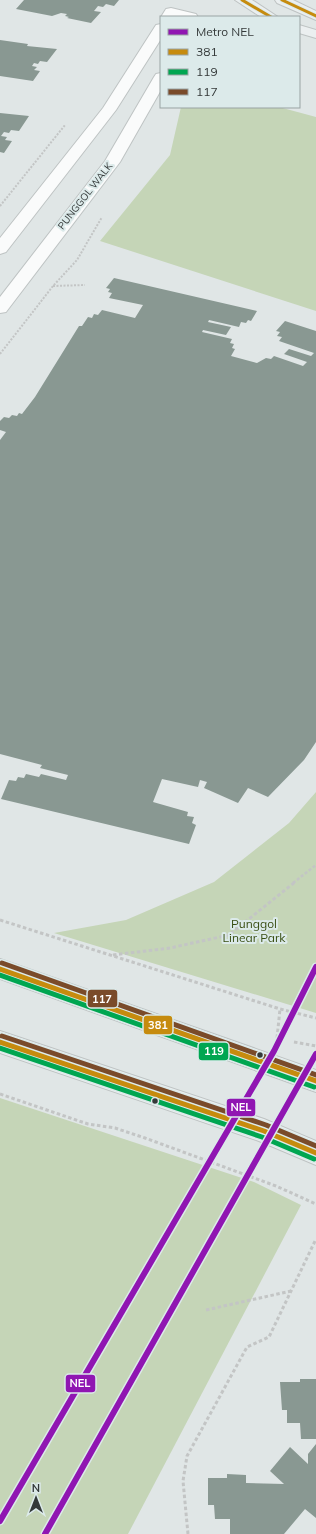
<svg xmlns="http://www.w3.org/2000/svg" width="316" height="1534" font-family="Mulish,sans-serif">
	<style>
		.green { fill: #c5d5b7 }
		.building { fill: #899892 }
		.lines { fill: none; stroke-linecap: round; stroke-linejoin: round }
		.street-casing { stroke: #bec3c3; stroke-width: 2 }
		.secondary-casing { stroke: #bec3c3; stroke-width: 2 }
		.path-far2 { stroke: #c3c5c5; stroke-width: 2; stroke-dasharray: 2 1.5; stroke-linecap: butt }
		.path-far1 { stroke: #c3c5c5; stroke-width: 2.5; stroke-dasharray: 3 2; stroke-linecap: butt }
		.path { stroke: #c3c5c5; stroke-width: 3; stroke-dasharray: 3.5 2.5; stroke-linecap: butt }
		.street { fill: #fafbfb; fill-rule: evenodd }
		.secondary { fill: #ebeff0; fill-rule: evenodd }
		.bus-1-far1-casing { stroke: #dceaea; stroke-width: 5 }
		.bus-1-casing { stroke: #dceaea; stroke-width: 8 }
		.bus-2-casing { stroke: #dceaea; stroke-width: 8 }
		.bus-3-casing { stroke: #dceaea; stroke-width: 8 }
		.bus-1-far1 { stroke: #c68b0e; stroke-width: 3 }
		.bus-1 { stroke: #c68b0e; stroke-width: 5 }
		.bus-2 { stroke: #00a651; stroke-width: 5 }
		.bus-3 { stroke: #7a4b2a; stroke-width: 5 }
		.metro-1-casing { stroke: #dceaea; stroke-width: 9 }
		.metro-1 { stroke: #9016b2; stroke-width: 6 }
		.bus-dot { fill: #343939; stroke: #dceaea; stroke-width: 1.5 }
		.labels { text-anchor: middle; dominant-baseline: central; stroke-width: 4; stroke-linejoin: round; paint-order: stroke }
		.far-street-label { font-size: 10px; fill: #343939; stroke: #dceaea }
		.park-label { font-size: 12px; fill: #384e12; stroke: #dceaea }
		.line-badge { stroke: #dceaea; stroke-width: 1.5 }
		.badge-label { font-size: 11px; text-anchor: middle; font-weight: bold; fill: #fff }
	</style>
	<rect width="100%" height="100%" fill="#e0e6e6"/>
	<g class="green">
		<polygon points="181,107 279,107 316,117 316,311 100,241 170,155"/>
		<polygon points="316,792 316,1013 54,933 126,920 214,882 289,823"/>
		<polygon points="0,1098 254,1182 301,1205 128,1534 0,1534"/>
	</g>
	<g class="building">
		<polygon points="24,0 119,0 114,6 106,4 103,7 98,6 94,11 101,12 91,23 67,18 69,17 65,16 67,14 61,13 52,16 16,9"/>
		<polygon points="0,40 28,44 27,46 57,49 47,62 40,61 38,64 34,63 32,66 37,67 34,70 40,71 33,81 0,76"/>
		<polygon points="0,113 29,116 19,131 11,130 9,133 4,132 1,136 7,137 5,140 12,141 4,153 0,152"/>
		<polygon points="114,278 257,311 251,321 248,320 246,323 241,322 239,327 209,320 208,322 231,327 226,335 203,330 202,332 232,339 230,343 234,344 232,348 235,349 231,356 257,363 266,358 271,359 274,356 303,366 307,362 284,354 289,349 311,356 314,353 279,341 282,337 277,336 280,332 276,331 285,321 316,331 316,742 304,760 268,797 248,788 238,803 204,788 207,782 200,780 198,787 162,779 153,802 188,812 187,816 194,817 192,823 196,825 189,844 1,799 9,780 16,781 18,777 24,778 26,774 39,777 41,774 66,780 68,775 40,768 42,765 0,754 0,440 6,432 0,430 0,421 4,417 9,418 12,415 17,416 19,413 22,414 35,397 79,326 82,326 88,317 92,318 94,314 98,315 102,310 135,318 143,305 109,298 112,293 108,292 110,289 106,288"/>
		<polygon points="300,1379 316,1379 316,1439 301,1439 300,1423 287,1423 287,1410 282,1410 280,1382 300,1382"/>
		<polygon points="316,1444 316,1518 305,1509 284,1534 230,1534 230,1519 215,1519 214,1505 208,1505 208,1478 227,1478 227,1474 246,1475 246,1483 284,1484 270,1471 290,1447 308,1464 308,1454"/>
	</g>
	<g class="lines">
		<g class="street-casing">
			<g id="street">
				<polygon points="171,8 196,14 198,17 161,17 166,9"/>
				<polygon points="161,24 161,39 116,110 6,252 0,254 0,238 103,108 156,25"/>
				<polygon points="161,73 161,90 120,162 6,312 0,313 0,297 105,161 154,77 156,74"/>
			</g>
		</g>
		<g class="secondary-casing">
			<g id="secondary">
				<polygon points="235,0 252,0 278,17 261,17"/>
				<polygon points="275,0 293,0 316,11 316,20 277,3"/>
				<polygon points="299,25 316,30 316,38 299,33"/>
				<polygon points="0,959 316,1070 316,1092 0,979"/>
				<polygon points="0,1031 264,1119 316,1141 316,1165 259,1141 0,1053"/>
			</g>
		</g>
		<g class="path-far2">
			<polyline points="0,206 65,125"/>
			<polyline points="53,286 85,285"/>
			<polyline points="0,354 53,286 77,260 102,217"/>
		</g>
		<polyline class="path-far1" points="293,883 316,865"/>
		<g class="path">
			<polyline points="0,920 280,1009 316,1018"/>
			<polyline points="113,955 170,948 229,935 295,882"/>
			<polyline points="277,1038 280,1009"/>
			<polyline points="294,1042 316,1046"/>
			<polyline points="0,1094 88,1124 115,1128 145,1138 276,1186 316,1204"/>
			<polyline points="206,1310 291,1291"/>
			<polyline points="188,1534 183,1481 187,1456 247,1347 269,1337 316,1239"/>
		</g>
		<use href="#street" class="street"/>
		<use href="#secondary" class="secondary"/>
		<g class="bus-1-far1-casing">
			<g id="bus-1-far1">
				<polyline points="242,0 271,17"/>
				<polyline points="282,0 316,16"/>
			</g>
		</g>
		<g class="bus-1-casing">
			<g id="bus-1">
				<polyline points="0,969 316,1081"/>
				<polyline points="0,1042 264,1131 316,1153"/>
			</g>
		</g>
		<g class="bus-2-casing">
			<g id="bus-2">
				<polyline points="0,975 314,1087"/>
				<polyline points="0,1048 262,1137 314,1159"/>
			</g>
		</g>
		<g class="bus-3-casing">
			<g id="bus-3">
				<polyline points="2,963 316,1075"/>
				<polyline points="2,1036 266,1125 316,1146"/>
			</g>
		</g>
		<use href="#bus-1-far1" class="bus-1-far1"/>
		<use href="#bus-1" class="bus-1"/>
		<use href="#bus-2" class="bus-2"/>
		<use href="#bus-3" class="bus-3"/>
		<g class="metro-1-casing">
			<g id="metro-1">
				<polyline points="0,1521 274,1051 316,967"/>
				<polyline points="45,1534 316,1054"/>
			</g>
		</g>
		<use href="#metro-1" class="metro-1"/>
	</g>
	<g class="bus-dot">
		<circle cx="260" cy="1055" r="3.5"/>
		<circle cx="155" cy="1101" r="3.5"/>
	</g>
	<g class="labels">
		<g class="far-street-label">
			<text transform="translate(85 196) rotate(-52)">PUNGGOL WALK</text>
		</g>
		<g class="park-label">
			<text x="254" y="923">Punggol<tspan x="254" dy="14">Linear Park</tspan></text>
		</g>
	</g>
	<g class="line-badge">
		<rect x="87" y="989" width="31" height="19" rx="4" fill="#7a4b2a"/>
		<rect x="143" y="1015" width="30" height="20" rx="4" fill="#c68b0e"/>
		<rect x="198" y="1042" width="31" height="19" rx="4" fill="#00a651"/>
		<rect x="226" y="1098" width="30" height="19" rx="4" fill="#9016b2"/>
		<rect x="65" y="1374" width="31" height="19" rx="4" fill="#9016b2"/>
	</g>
	<g class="badge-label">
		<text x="102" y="1003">117</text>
		<text x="158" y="1029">381</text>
		<text x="214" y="1055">119</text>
		<text x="241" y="1111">NEL</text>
		<text x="80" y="1387">NEL</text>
	</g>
	<rect x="160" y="16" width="140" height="92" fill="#dceaea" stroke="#99a3a3"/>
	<rect x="168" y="29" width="20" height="6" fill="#9016b2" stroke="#99a3a3"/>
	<text x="196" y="36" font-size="12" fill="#343939">Metro NEL</text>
	<rect x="168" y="49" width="20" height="6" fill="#c68b0e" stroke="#99a3a3"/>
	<text x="196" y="56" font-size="12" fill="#343939">381</text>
	<rect x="168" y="69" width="20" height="6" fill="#00a651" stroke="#99a3a3"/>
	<text x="196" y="76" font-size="12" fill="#343939">119</text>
	<rect x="168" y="89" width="20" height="6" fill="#7a4b2a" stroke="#99a3a3"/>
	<text x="196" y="96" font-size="12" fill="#343939">117</text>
	<g transform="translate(36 1498)" stroke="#dceaea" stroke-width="3" paint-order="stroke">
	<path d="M0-3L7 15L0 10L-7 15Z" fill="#343939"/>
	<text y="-6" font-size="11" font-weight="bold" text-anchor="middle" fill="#343939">N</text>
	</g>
</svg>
